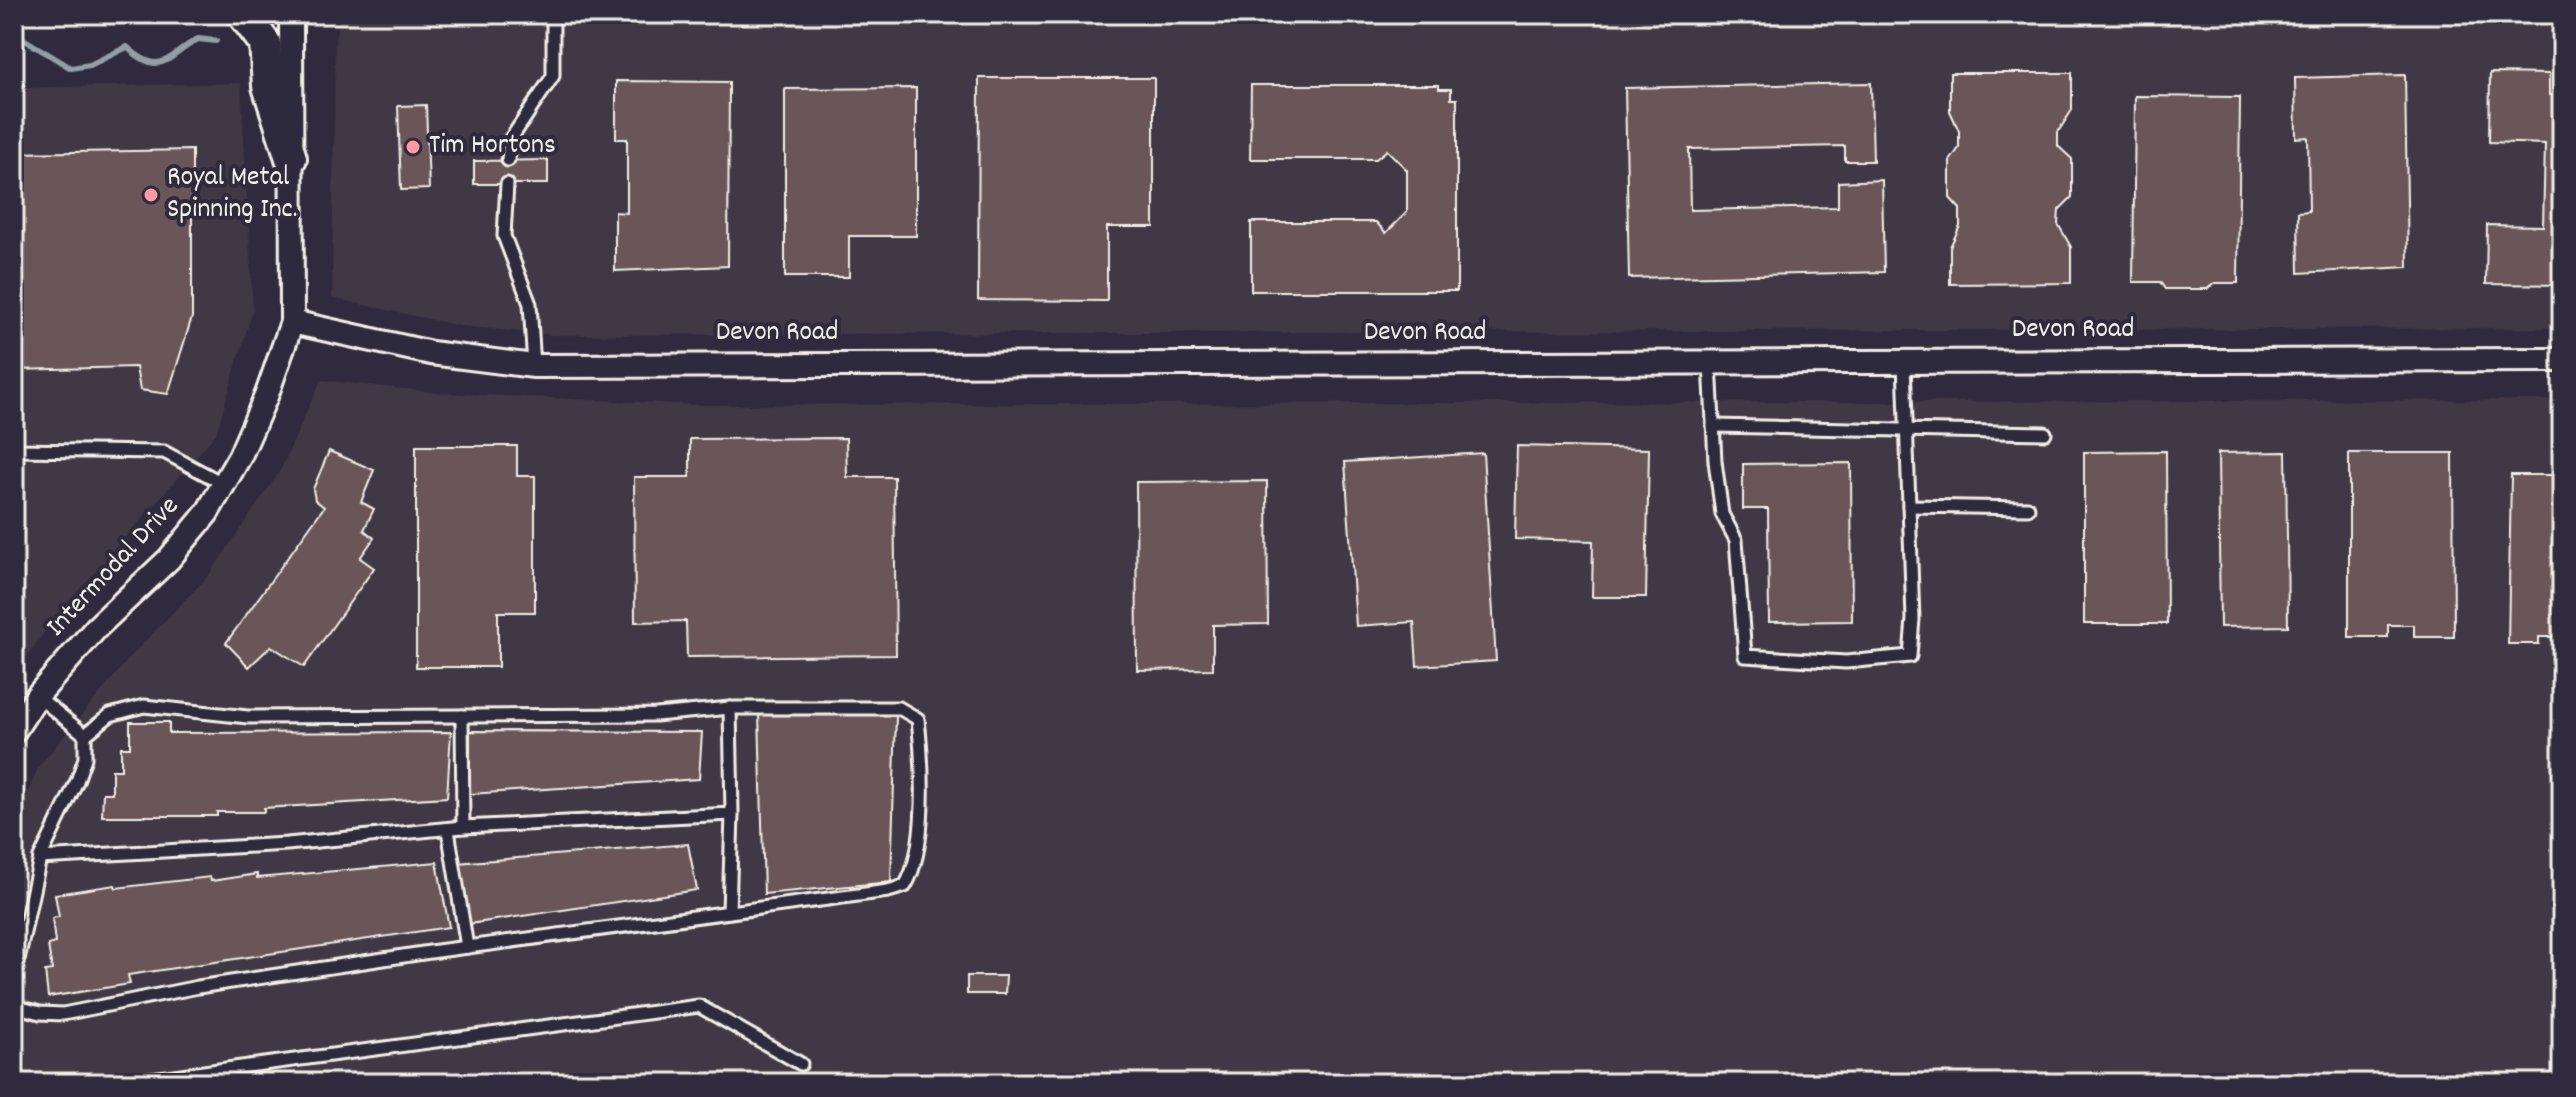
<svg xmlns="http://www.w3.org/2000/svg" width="2576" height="1097" font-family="Dekko,sans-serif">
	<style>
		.built { fill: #413745 }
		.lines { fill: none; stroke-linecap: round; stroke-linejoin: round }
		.stream { stroke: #929fa6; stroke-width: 6 }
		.building { fill: #6a5658; stroke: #f4f1e8; stroke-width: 2 }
		.lane-casing { stroke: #f4f1e8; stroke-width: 17 }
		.street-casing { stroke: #f4f1e8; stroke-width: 28 }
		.secondary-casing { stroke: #f4f1e8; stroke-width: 36 }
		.lane { stroke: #2f2a3d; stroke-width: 11 }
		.street { stroke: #2f2a3d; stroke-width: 22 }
		.secondary { stroke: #2f2a3d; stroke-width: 30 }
		.poi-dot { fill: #ff9aa2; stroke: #2f2a3d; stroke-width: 3 }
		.labels { text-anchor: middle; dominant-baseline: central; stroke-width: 8; stroke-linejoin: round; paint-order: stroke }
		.poi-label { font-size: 28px; fill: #f4f1e8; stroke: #2f2a3d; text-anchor: start }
		.street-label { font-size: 28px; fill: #f4f1e8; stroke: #2f2a3d }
	</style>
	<rect width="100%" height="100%" fill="#2f2a3d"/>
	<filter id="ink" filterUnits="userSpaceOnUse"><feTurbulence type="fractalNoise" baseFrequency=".0125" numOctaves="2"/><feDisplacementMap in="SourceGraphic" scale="16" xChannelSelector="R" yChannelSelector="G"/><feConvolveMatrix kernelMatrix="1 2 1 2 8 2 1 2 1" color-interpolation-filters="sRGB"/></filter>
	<g filter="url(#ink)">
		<g class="built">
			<polygon points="345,14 2562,14 2562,328 552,335 460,326 332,298 335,39 339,21"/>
			<polygon points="241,83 253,309 216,434 54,619 14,674 14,88"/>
			<polygon points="321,380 442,393 703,405 2562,400 2562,1083 14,1083 14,825 39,766 132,655 209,575 280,471"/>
		</g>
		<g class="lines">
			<path class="stream" d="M14 46 25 40 71 68 90 65 127 47C162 79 167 56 198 39L216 41"/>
		</g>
		<g class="building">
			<polygon points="1950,73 2072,73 2072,110 2058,132 2058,146 2072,159 2072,197 2059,210 2058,224 2071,247 2071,283 1950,284 1950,247 1960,226 1960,209 1950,198 1950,161 1959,148 1959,131 1950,111"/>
			<polygon points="2490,73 2549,74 2549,95 2562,95 2562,285 2486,284 2487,225 2543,226 2545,144 2489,142"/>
			<polygon points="2405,75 2408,267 2299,273 2298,212 2309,211 2308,137 2296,138 2295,78"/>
			<polygon points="979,78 1154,78 1154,227 1107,227 1107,301 978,300"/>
			<polygon points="616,81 729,82 728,266 615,271 615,212 627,213 627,139 616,139"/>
			<polygon points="1871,83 1873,161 1845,161 1845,146 1689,149 1690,210 1838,207 1838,182 1882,180 1884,272 1629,278 1625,88"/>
			<polygon points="1251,85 1439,85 1439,89 1451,89 1451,99 1457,99 1457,291 1251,291 1251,222 1376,222 1386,233 1407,212 1407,170 1387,150 1376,159 1250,159"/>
			<polygon points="916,88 916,236 849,236 849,277 785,277 785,89"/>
			<polygon points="2135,96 2240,97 2238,283 2215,283 2207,289 2165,289 2160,282 2133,282"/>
			<polygon points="426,105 429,189 401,190 398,106"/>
			<polygon points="192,150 192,317 168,394 140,390 136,367 14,370 14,153"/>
			<polygon points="548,160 548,184 474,184 474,161"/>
			<polygon points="846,438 847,477 894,477 896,655 687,657 686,621 635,622 634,477 690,477 690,439"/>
			<polygon points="416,446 517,446 517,476 535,476 535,612 498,612 498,667 416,667"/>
			<polygon points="1517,446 1649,449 1646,597 1592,597 1593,541 1515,539"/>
			<polygon points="329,451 374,470 361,502 374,509 364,530 374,538 360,558 374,568 304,667 271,646 249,667 226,643 324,507 315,500 313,489"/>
			<polygon points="2166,451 2167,624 2084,624 2084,452"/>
			<polygon points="2286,452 2288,626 2220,627 2218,453"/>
			<polygon points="1483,453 1496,661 1417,666 1414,622 1356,626 1345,462"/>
			<polygon points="2349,453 2453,453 2454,637 2414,637 2414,625 2388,625 2388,637 2349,637"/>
			<polygon points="1851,463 1852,621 1769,622 1768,509 1743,509 1743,464"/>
			<polygon points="2511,475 2562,475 2562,637 2539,637 2539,644 2508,644"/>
			<polygon points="1267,481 1268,624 1213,625 1213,669 1137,670 1136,482"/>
			<polygon points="759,714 896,715 891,882 764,894"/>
			<polygon points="130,722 169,722 169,733 451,732 447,797 264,808 264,812 217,812 217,816 102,816 103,793 112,793 112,770 121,770 121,747 130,747"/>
			<polygon points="470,731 702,732 699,779 470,794"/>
			<polygon points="688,844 697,890 469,924 457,863"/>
			<polygon points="437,862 449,927 128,975 130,984 48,997 45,971 52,970 48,945 55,943 52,918 59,917 55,894 115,885 116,888 210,877 211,881 257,874 257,878"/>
			<polygon points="967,976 1006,976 1005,994 967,994"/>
		</g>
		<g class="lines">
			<g class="lane-casing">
				<g id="lane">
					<polyline points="508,160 510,140 553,76 553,14"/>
					<polyline points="507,184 504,236 530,304 534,366"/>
					<polyline points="1710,363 1715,461 1722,514 1736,540 1745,656 1846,662 1910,656 1913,619 1904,362"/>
					<polyline points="1713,426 2045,433"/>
					<polyline points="14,450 164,452 224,484"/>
					<polyline points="1909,506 2028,508"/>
					<polyline points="462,716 463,827"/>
					<polyline points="448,830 467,947"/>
					<polyline points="40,858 287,844 463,827 732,814 730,708"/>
					<polyline points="729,912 732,814"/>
					<polyline points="14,979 40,858 77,781 85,758 85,735 37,696"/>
					<path d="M14 1006 40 1013 63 1014 198 987 430 952 888 891 905 886C928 848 923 763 918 719L899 708H730L656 715 248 717 144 706 110 715 85 735"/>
					<polyline points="121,1083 699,1006 801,1064"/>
				</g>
			</g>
			<g class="street-casing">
				<g id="street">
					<polyline points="292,322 431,353 534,366 2562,360"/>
					<polyline points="14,731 37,696 97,627 169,559 207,513 240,456 267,394 292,322 291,14"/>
				</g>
			</g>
			<g class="secondary-casing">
				<polyline id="secondary" points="243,14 265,43 268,86 291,158"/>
			</g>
			<use href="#lane" class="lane"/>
			<use href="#street" class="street"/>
			<use href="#secondary" class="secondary"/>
		</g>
	</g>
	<g class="poi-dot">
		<circle cx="413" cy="147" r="8"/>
		<circle cx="151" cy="195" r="8"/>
	</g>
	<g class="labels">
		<g class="poi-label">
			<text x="429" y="147">Tim Hortons</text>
			<text x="167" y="179">Royal Metal<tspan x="167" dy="32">Spinning Inc.</tspan></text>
		</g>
		<g class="street-label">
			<text x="2073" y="331">Devon Road</text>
			<text x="777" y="334">Devon Road</text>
			<text x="1425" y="334">Devon Road</text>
			<text transform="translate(114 568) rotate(-47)">Intermodal Drive</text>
		</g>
	</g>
	<rect width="2576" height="1097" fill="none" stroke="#2f2a3d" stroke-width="48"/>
	<rect x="24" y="24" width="2528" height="1049" fill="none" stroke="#f4f1e8" stroke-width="3" filter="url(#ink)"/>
</svg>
